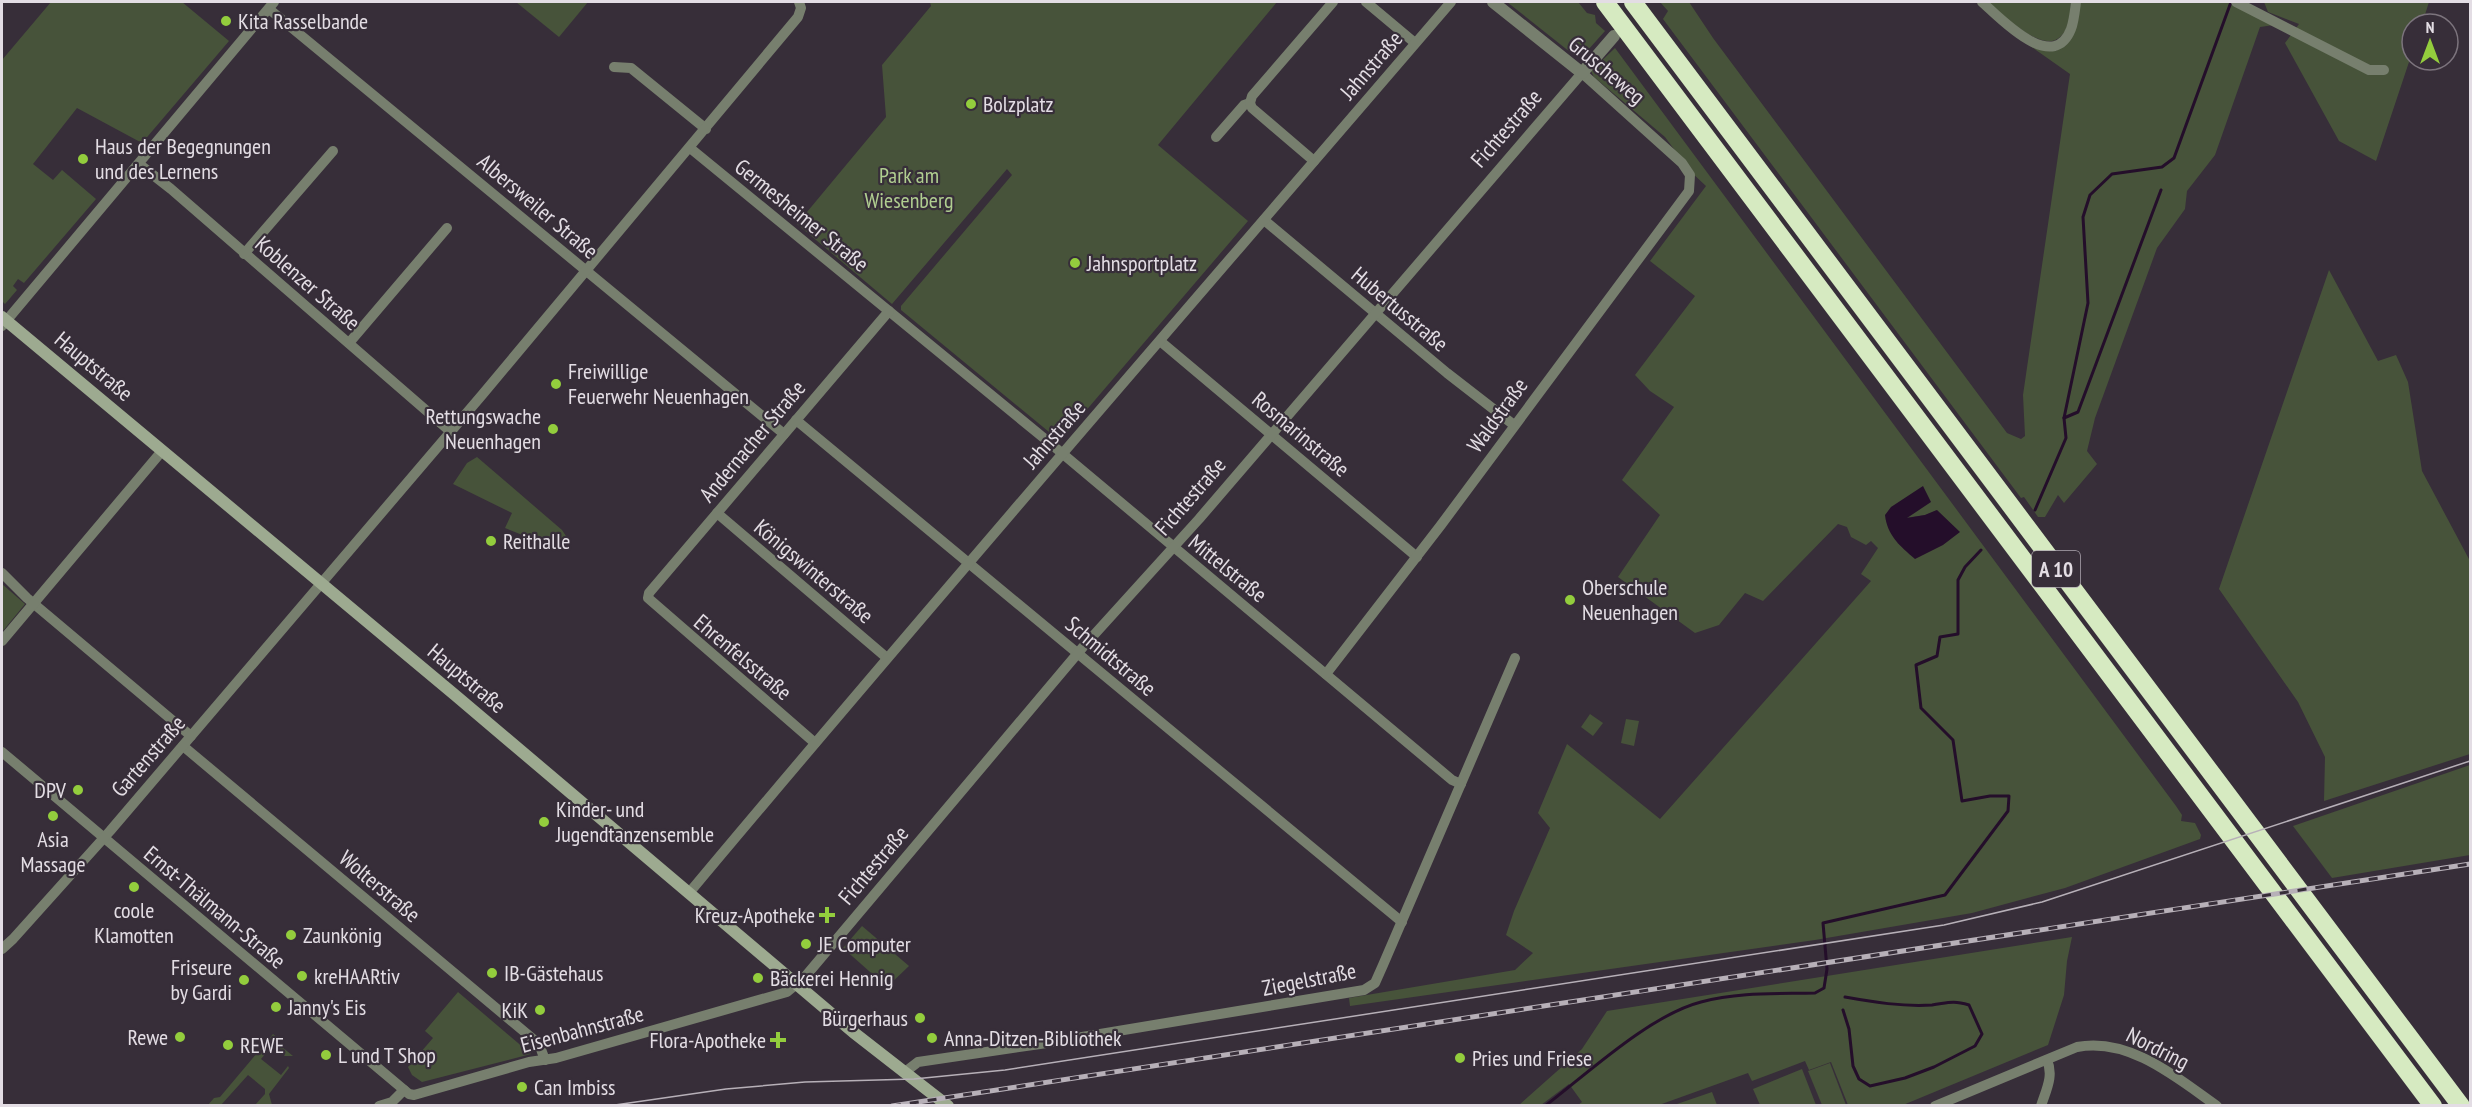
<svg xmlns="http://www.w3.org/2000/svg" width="2472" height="1107" font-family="'PT Sans Narrow',sans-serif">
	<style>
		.green { fill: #47533a; fill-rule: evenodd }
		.water { fill: #240e2a }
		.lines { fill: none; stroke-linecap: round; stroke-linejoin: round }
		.stream { stroke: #240e2a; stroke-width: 3 }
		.minor { stroke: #777f6e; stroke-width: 10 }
		.tertiary { stroke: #777f6e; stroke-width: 12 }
		.secondary { stroke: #9daa90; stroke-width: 12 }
		.motorway { stroke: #d6eac1; stroke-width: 18 }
		.tram { stroke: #b7b0b8; stroke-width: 1.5 }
		.rail-casing { stroke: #b7b0b8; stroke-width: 5 }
		.rail { stroke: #372e39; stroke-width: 3; stroke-dasharray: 9; stroke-linecap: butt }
		.poi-dot { fill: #93cd3d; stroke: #372e39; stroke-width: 2 }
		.labels { text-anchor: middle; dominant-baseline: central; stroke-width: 4.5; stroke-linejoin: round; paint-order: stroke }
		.shield { fill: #372e39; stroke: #afa8b1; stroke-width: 1.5 }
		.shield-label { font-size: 21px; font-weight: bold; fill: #e3dde4 }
		.poi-label { font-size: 22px; fill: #e3dde4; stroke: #372e39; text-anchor: start }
		.street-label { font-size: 22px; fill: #e3dde4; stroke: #372e39 }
		.park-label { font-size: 22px; fill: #b0ce90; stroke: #372e39 }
	</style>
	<rect width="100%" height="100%" fill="#372e39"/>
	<g class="green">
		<polygon points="51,2 182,2 229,41 142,143 77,108 33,164 53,180 62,170 96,199 24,283 18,279 13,286 17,290 5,304 2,301 2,60"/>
		<polygon points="516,2 588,2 559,37"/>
		<polygon points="930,2 1277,2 1158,145 1248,221 1060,441 901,310 901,306 1012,175 1007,169 892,304 797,224 886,117 882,65 931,6"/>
		<polygon points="1507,2 1578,2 1587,13 1595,15 1596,23 1605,31 1588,50 1575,56"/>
		<path d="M1660 2H1689L1713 38 2007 433 2021 439 2025 436 2023 395 2070 74 2023 41 2055 51C2076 43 2076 20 2080 2H2227L2273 23 2274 25 2260 27 2215 155 2187 191 2185 209 2157 248 2095 418 2087 451 2097 464 2064 503 2058 495 2045 517H2038L2024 497 2021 498 1663 19 1668 11Z"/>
		<path d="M1988 2H2071C2070 13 2070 29 2060 37 2042 54 2002 14 1988 2Z"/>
		<polygon points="2264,2 2429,2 2422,24 2412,24 2412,53 2376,161 2339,141 2285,43 2299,24 2268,12"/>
		<path d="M1615 48 2176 806 2182 815 2181 821 2195 823 2201 835 2200 839 2065 888 1972 913 1815 940 1350 1006 1349 998 1515 970 1533 953 1506 935 1514 911 1550 828 1538 813 1567 744 1660 819 1871 581 1861 574 1878 548 1871 541 1866 545 1851 537 1847 527 1838 524 1763 601 1745 593 1719 625 1695 633 1618 577 1660 515 1622 480 1674 407 1650 391 1635 375 1695 296 1650 261 1706 186 1691 172 1665 137 1594 77 1591 71ZM1930 502 1905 518 1925 515 1937 510 1898 544 1891 507Z"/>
		<polygon points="2329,270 2378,361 2396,355 2408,382 2422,471 2470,561 2470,754 2324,801 2325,757 2298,702 2219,589"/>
		<polygon points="477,457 562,530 566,536 564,544 552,547 505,528 512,513 453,484 467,463"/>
		<polygon points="2,584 25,604 2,632"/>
		<polygon points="1590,714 1603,723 1593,736 1581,727"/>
		<polygon points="1626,719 1639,721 1634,746 1621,743"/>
		<polygon points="2470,765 2470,855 2332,878 2293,826"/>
		<polygon points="862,926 909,966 887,987 843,948"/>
		<polygon points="2072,937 2067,961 2064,995 2048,1045 1903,1105 1848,1105 1831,1062 1809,1070 1805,1061 1752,1081 1748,1073 1659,1105 1578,1105 1582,1102 1569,1084 1541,1105 1519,1105 1582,1049 1607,1011"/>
		<polygon points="458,992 531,1054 422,1082 412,1075 408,1067 433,1038 425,1031"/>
		<polygon points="273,1034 278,1038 276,1042 293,1056 285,1056 272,1046 261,1059 281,1075 288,1066 289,1068 269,1094 272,1105 255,1105 265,1094 265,1089 248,1075 221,1105 208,1105 214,1098 220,1097"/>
		<polygon points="1830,1063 1846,1105 1822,1105 1808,1071"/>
		<polygon points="1802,1069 1816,1105 1760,1105 1753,1089"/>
		<polygon points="1712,1092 1717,1105 1674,1105"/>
	</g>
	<path class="water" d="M1923 486 1931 502 1907 518 1925 515 1937 510 1960 532 1943 545 1915 559C1900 546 1887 535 1885 515L1891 507Z"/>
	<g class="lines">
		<g class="stream">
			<polyline points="2064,418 2078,412 2161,190"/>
			<polyline points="2035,510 2066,438 2064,418 2088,303 2083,217 2090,195 2112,174 2162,167 2174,158 2231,2"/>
			<path d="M1843 1010 1849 1029 1853 1066 1859 1079 1870 1086 1905 1078 1934 1067 1975 1046 1982 1034 1969 1005C1952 1000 1948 1003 1932 1005 1903 1007 1873 1002 1845 997"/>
			<path d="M1545 1106C1588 1073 1650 1015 1701 1002 1738 992 1777 994 1815 993L1824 988 1827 969 1823 923 1945 895 2008 811 2009 796H1990L1962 801 1953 740 1921 708 1916 665 1937 656 1940 637 1958 634V580L1965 567 1981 550"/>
		</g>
		<g class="minor">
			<polyline points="1366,2 1415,43"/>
			<path d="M1982 2C2000 18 2053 75 2071 29 2074 21 2075 10 2076 2"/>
			<polyline points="2236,2 2369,70 2384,70"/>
			<polyline points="269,9 784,434"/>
			<polyline points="614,67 631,68 706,129"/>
			<polyline points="1216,137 1244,105 1250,103"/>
			<polyline points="690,148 1045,439 1452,780 1461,784"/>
			<polyline points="1314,161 1252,108 1250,103 1252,96 1333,2"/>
			<polyline points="139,164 171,189 451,432"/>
			<polyline points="1264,220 1447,373 1514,425"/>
			<polyline points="244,254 333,151"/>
			<polyline points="2,326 274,2"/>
			<polyline points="1160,341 1417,557"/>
			<polyline points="349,343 447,228"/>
			<polyline points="796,420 1402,922"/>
			<polyline points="717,513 887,658"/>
			<polyline points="2,573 27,598 191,736"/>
			<polyline points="2,641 162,451"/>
			<polyline points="815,743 648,598 649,593 889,311"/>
			<polyline points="183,746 539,1044 545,1060"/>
			<polyline points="2,752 409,1094 414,1095 529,1062 556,1058 787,992 804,978 1083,647 1199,519 1582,73 1682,163 1690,175 1689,191 1441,525 1326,674"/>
			<path d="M689 893C940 593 1197 298 1451 2"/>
			<polyline points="2,949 13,939 110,831 482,395 798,17 801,8 799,2"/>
			<polyline points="905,1072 918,1062 1040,1044 1364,990 1375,983 1383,965 1515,658"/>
			<polyline points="379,1106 392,1102 404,1090"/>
			<path d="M1935 1106 2077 1047C2129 1037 2176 1077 2217 1106"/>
			<path d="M2041 1106C2046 1090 2054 1076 2047 1060"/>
		</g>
		<polyline class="tertiary" points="1493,2 1582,73 1614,36"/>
		<polyline class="secondary" points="2,317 455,695 853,1032 948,1106"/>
		<g class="motorway">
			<polyline points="1605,2 2433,1106"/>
			<polyline points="1633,2 2461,1106"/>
		</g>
		<polyline class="tram" points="608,1106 726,1089 805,1082 914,1079 1005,1070 1944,925 2042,902 2470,761"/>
		<g class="rail-casing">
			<polyline id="rail" points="892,1106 2470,864"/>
		</g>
		<use href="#rail" class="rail"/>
	</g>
	<g class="poi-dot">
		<circle cx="226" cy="21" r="6"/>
		<circle cx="971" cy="104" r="6"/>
		<circle cx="83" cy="159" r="6"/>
		<circle cx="1075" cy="263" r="6"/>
		<circle cx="556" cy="384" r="6"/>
		<circle cx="553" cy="429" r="6"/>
		<circle cx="491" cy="541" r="6"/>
		<circle cx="1570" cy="600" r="6"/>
		<circle cx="78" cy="790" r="6"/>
		<circle cx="53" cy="816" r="6"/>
		<circle cx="544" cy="822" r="6"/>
		<circle cx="134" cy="887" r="6"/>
		<path d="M824 906h6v6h6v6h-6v6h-6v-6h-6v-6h6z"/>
		<circle cx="291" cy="935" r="6"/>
		<circle cx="806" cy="944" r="6"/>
		<circle cx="492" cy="973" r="6"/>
		<circle cx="302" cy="976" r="6"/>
		<circle cx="758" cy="978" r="6"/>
		<circle cx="244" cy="980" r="6"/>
		<circle cx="276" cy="1007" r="6"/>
		<circle cx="540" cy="1010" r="6"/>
		<circle cx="920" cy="1018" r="6"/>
		<circle cx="180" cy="1037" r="6"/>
		<circle cx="932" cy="1038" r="6"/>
		<path d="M775 1031h6v6h6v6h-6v6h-6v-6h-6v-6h6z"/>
		<circle cx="228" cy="1045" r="6"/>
		<circle cx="326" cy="1055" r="6"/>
		<circle cx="1460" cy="1058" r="6"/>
		<circle cx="522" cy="1087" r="6"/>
	</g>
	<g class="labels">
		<rect class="shield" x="2032" y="551" width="48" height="36" rx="4.5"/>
		<g class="shield-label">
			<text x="2056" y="569">A 10</text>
		</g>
		<g class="poi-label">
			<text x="238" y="21">Kita Rasselbande</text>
			<text x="983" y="104">Bolzplatz</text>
			<text x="95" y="146">Haus der Begegnungen<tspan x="95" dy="25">und des Lernens</tspan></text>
			<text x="1087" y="263">Jahnsportplatz</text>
			<text x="568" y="371">Freiwillige<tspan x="568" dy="25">Feuerwehr Neuenhagen</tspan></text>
			<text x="541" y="416" text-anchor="end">Rettungswache<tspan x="541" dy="25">Neuenhagen</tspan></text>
			<text x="503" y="541">Reithalle</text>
			<text x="1582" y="587">Oberschule<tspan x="1582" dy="25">Neuenhagen</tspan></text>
			<text x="66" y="790" text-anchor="end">DPV</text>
			<text x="556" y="809">Kinder- und<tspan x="556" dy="25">Jugendtanzensemble</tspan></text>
			<text x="53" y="839" text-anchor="middle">Asia<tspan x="53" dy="25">Massage</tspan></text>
			<text x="134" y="910" text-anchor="middle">coole<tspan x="134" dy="25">Klamotten</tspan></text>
			<text x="815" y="915" text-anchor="end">Kreuz-Apotheke</text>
			<text x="303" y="935">Zaunkönig</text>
			<text x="818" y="944">JE Computer</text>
			<text x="232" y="967" text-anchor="end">Friseure<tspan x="232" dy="25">by Gardi</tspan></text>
			<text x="504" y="973">IB-Gästehaus</text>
			<text x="314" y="976">kreHAARtiv</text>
			<text x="770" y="978">Bäckerei Hennig</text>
			<text x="288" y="1007">Janny's Eis</text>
			<text x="528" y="1010" text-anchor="end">KiK</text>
			<text x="908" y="1018" text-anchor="end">Bürgerhaus</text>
			<text x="168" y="1037" text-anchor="end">Rewe</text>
			<text x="944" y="1038">Anna-Ditzen-Bibliothek</text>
			<text x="766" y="1040" text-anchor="end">Flora-Apotheke</text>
			<text x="240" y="1045">REWE</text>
			<text x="338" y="1055">L und T Shop</text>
			<text x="1472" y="1058">Pries und Friese</text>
			<text x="534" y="1087">Can Imbiss</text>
		</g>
		<g class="street-label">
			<text transform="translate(1371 65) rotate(-49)">Jahnstraße</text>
			<text transform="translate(1607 70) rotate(40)">Gruscheweg</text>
			<text transform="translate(1506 128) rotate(-49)">Fichtestraße</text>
			<text transform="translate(538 206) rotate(40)">Albersweiler Straße</text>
			<text transform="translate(802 215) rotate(39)">Germesheimer Straße</text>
			<text transform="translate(308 283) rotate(41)">Koblenzer Straße</text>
			<text transform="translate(1400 309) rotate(40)">Hubertusstraße</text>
			<text transform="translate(94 366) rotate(40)">Hauptstraße</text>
			<text transform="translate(1497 415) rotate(-54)">Waldstraße</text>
			<text transform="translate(1054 434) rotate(-49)">Jahnstraße</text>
			<text transform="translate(1301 434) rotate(40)">Rosmarinstraße</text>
			<text transform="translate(752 441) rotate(-50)">Andernacher Straße</text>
			<text transform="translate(1190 496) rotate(-49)">Fichtestraße</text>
			<text transform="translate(1228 568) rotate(39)">Mittelstraße</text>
			<text transform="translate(814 571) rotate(40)">Königswinterstraße</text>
			<text transform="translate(1111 656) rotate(40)">Schmidtstraße</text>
			<text transform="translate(743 657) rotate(40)">Ehrenfelsstraße</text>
			<text transform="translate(467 678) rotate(40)">Hauptstraße</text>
			<text transform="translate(148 756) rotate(-49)">Gartenstraße</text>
			<text transform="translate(873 865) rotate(-50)">Fichtestraße</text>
			<text transform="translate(380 886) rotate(40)">Wolterstraße</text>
			<text transform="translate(215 907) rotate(40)">Ernst-Thälmann-Straße</text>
			<text transform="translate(1309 979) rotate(-11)">Ziegelstraße</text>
			<text transform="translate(582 1029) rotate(-15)">Eisenbahnstraße</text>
			<text transform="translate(2158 1048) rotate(27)">Nordring</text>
		</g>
		<g class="park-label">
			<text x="909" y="175">Park am<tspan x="909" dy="25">Wiesenberg</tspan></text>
		</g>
	</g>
	<rect width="2472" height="1107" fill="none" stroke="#e3dde4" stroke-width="6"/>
	<g transform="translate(2430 42)"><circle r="28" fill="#372e39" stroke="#7c747d" stroke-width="1.5"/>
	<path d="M0-4.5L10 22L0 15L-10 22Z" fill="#93cd3d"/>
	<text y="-9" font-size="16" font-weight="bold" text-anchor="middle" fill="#e3dde4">N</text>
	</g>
</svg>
